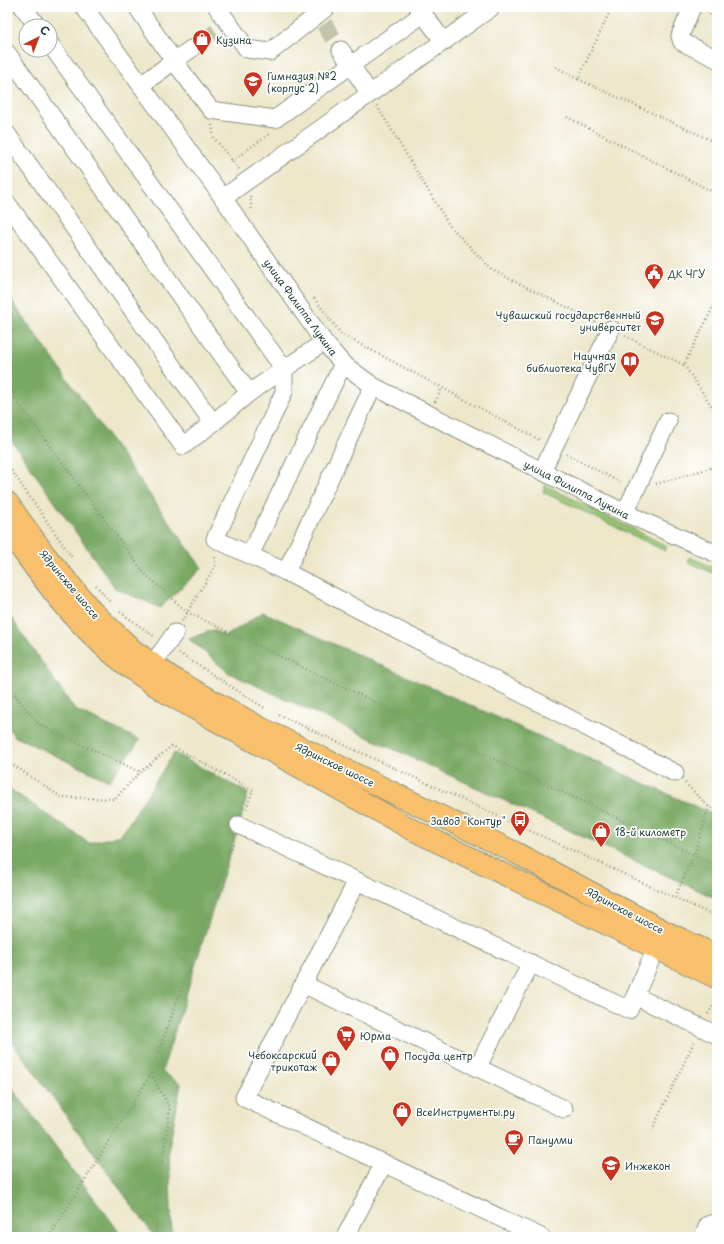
<svg xmlns="http://www.w3.org/2000/svg" width="724" height="1244" font-family="'Playpen Sans',sans-serif">
	<style>
		.green { fill: #95c270; stroke: #5a8052 }
		.forest { fill: #78a862; stroke: #4c724b }
		.lines { fill: none; stroke-linecap: round; stroke-linejoin: round }
		.minor-tunnel { stroke: #c4c4ab; stroke-width: 17; stroke-dasharray: 17 8; stroke-linecap: butt }
		.minor-casing { stroke: #86927e; stroke-width: 19 }
		.major-casing { stroke: #86927e; stroke-width: 23 }
		.path { stroke: #86927e; stroke-width: 2.5; stroke-dasharray: 1 3; stroke-linecap: butt }
		.minor { stroke: #fff; stroke-width: 17 }
		.major { stroke: #f8bf6c; stroke-width: 21 }
		.labels { text-anchor: middle; dominant-baseline: central; stroke-width: 3.5; stroke-linejoin: round; paint-order: stroke }
		.poi-label { font-size: 10px; fill: #1f3d34; stroke: #fff; text-anchor: start }
		.street-label { font-size: 10px; fill: #1f3d34; stroke: #fff }
	</style>
	<rect width="100%" height="100%" fill="#fff"/>
	<filter id="ink" filterUnits="userSpaceOnUse"><feTurbulence type="fractalNoise" baseFrequency=".025" numOctaves="2"/><feDisplacementMap in="SourceGraphic" scale="8" xChannelSelector="R" yChannelSelector="G"/><feConvolveMatrix kernelMatrix="1 2 1 2 8 2 1 2 1" color-interpolation-filters="sRGB"/></filter>
	<filter id="wash" filterUnits="userSpaceOnUse"><feTurbulence type="fractalNoise" baseFrequency=".012" numOctaves="4" result="noise"/><feDisplacementMap in="SourceGraphic" scale="16" xChannelSelector="R" yChannelSelector="G"/><feGaussianBlur stdDeviation="0.9" result="paint"/><feColorMatrix in="noise" values="0 0 0 0 0 0 0 0 0 0 0 0 0 0 0 0 0 1.4 0 .05"/><feComposite in="paint" operator="in"/></filter>
	<g filter="url(#wash)">
		<rect width="100%" height="100%" fill="#ede6c9"/>
		<g class="green">
			<polygon points="545,485 667,546 665,551 543,492"/>
			<polygon points="689,557 717,569 717,575 688,562"/>
		</g>
		<g class="forest">
			<polygon points="7,294 202,568 160,608 115,588 7,434"/>
			<polygon points="7,612 75,710 140,740 109,781 14,736 7,726"/>
			<polygon points="263,612 717,816 717,899 229,673 189,639 212,630 226,636"/>
			<polygon points="174,753 248,793 239,825 162,1072 181,1084 169,1148 172,1237 155,1237 7,1035 7,787 89,843 121,835"/>
			<polygon points="7,1081 123,1237 7,1237"/>
		</g>
	</g>
	<g filter="url(#ink)">
		<g class="lines">
			<g class="minor-tunnel">
				<polyline points="324,24 341,50"/>
				<polyline points="191,49 216,32"/>
			</g>
			<g class="minor-casing">
				<g id="minor">
					<polyline points="23,7 37,26"/>
					<polyline points="84,7 223,198 324,342 343,364 373,386 625,513 717,554"/>
					<polyline points="137,7 174,61 191,49"/>
					<polyline points="217,7 247,49 270,52 327,7"/>
					<polyline points="418,7 444,42"/>
					<polyline points="692,7 680,36 682,42 717,59"/>
					<polyline points="715,7 717,8"/>
					<polyline points="50,44 284,369 284,392 215,539 286,572 675,773"/>
					<polyline points="341,50 370,94"/>
					<polyline points="7,53 249,393"/>
					<polyline points="141,85 174,61 211,110 275,119 423,14"/>
					<polyline points="7,134 213,423 249,393 324,342"/>
					<polyline points="223,198 492,7"/>
					<polyline points="7,203 183,446 213,423"/>
					<polyline points="542,471 611,329"/>
					<polyline points="625,513 668,421"/>
					<polyline points="250,555 343,364"/>
					<polyline points="286,572 373,386"/>
					<polyline points="152,665 175,633"/>
					<polyline points="239,825 629,1010 656,948"/>
					<polyline points="357,881 244,1098 541,1237"/>
					<polyline points="303,984 564,1109"/>
					<polyline points="635,996 717,1035"/>
					<polyline points="477,1068 531,963"/>
					<polyline points="345,1237 384,1163"/>
					<polyline points="703,1237 708,1225 717,1222"/>
				</g>
			</g>
			<g class="major-casing">
				<g id="major">
					<polyline points="7,502 46,556 92,611 134,651 174,679 261,728 514,852 664,931 717,956"/>
					<path d="M7 529C39 574 72 621 115 656 133 671 151 683 170 695L411 829 717 978"/>
				</g>
			</g>
			<g class="path">
				<polyline points="612,7 578,79 717,143"/>
				<polyline points="556,67 578,79"/>
				<polyline points="377,106 449,225 492,270 597,322"/>
				<polyline points="567,117 717,194"/>
				<polyline points="212,125 214,138 239,169"/>
				<polyline points="232,161 269,134"/>
				<polyline points="250,196 252,211"/>
				<polyline points="314,298 341,334 540,440"/>
				<polyline points="625,336 684,365 717,299"/>
				<polyline points="684,365 717,414"/>
				<polyline points="7,388 144,573 187,612 717,866"/>
				<polyline points="435,402 442,388"/>
				<polyline points="566,454 622,483"/>
				<polyline points="7,464 73,559"/>
				<polyline points="656,484 717,466"/>
				<polyline points="96,585 111,603"/>
				<polyline points="120,612 155,637"/>
				<polyline points="182,621 215,566 215,555"/>
				<polyline points="179,653 266,709"/>
				<polyline points="7,685 38,724 140,772"/>
				<polyline points="279,715 717,917"/>
				<polyline points="7,761 61,797 115,799 140,772 172,746 253,790 245,811"/>
				<polyline points="685,783 709,807 717,810"/>
				<polyline points="675,897 694,855 709,807"/>
				<polyline points="708,1014 717,1000"/>
				<polyline points="151,1074 170,1108 157,1197 156,1237"/>
				<polyline points="652,1130 695,1040"/>
				<polyline points="49,1237 151,1074 234,840"/>
			</g>
			<use href="#minor" class="minor"/>
			<use href="#major" class="major"/>
		</g>
	</g>
	<defs>
		<g id="shop-pin" transform="scale(1)"><path d="M0 17L-7.5 6A9.5 9.5 0 1 1 7.5 6Z" fill="#c8321e" stroke="#fff"/><path d="M-5-2.5h2.3a2.7 3.5 0 0 1 5.4 0H5L5.5 6h-11ZM-1.5-2.5h3a1.5 2.3 0 0 0-3 0Z" fill="#fff"/></g>
		<g id="school-pin" transform="scale(1)"><path d="M0 17L-7.5 6A9.5 9.5 0 1 1 7.5 6Z" fill="#c8321e" stroke="#fff"/><path d="M0-5L7-2L0 1L-7-2ZM-4 1L0 2.5L4 1V4Q0 6-4 4Z" fill="#fff"/></g>
		<g id="civic-pin" transform="scale(1)"><path d="M0 17L-7.5 6A9.5 9.5 0 1 1 7.5 6Z" fill="#c8321e" stroke="#fff"/><path d="M-.6-6.5H3V-4.5H.6V-3L4-1V1h2V6H-6V1h2V-1L-.6-3ZM-1.2 2.5V6h2.4V2.5Z" fill="#fff"/></g>
		<g id="university-pin" transform="scale(1)"><path d="M0 17L-7.5 6A9.5 9.5 0 1 1 7.5 6Z" fill="#c8321e" stroke="#fff"/><path d="M0-5L7-2L0 1L-7-2ZM-4 1L0 2.5L4 1V4Q0 6-4 4Z" fill="#fff"/></g>
		<g id="library-pin" transform="scale(1)"><path d="M0 17L-7.5 6A9.5 9.5 0 1 1 7.5 6Z" fill="#c8321e" stroke="#fff"/><path d="M-6-4Q-3-5.5-.7-3.5V5Q-3 3-6 4ZM6-4Q3-5.5 .7-3.5V5Q3 3 6 4Z" fill="#fff"/></g>
		<g id="bus-pin" transform="scale(1)"><path d="M0 17L-7.5 6A9.5 9.5 0 1 1 7.5 6Z" fill="#c8321e" stroke="#fff"/><path d="M-5-6H5V4H4V6H2V4H-2V6H-4V4H-5ZM-3.5-4V0h7V-4ZM-3.5 1.2v1.5H-2V1.2ZM2 1.2v1.5H3.5V1.2Z" fill="#fff"/></g>
		<g id="supermarket-pin" transform="scale(1)"><path d="M0 17L-7.5 6A9.5 9.5 0 1 1 7.5 6Z" fill="#c8321e" stroke="#fff"/><path d="M-6-5.5h2.5l.6 2H6L4.5 2H-2.5L-4.4-4H-6ZM-1.5 3.2a1.3 1.3 0 1 0 .1 0ZM3 3.2a1.3 1.3 0 1 0 .1 0Z" fill="#fff"/></g>
		<g id="cafe-pin" transform="scale(1)"><path d="M0 17L-7.5 6A9.5 9.5 0 1 1 7.5 6Z" fill="#c8321e" stroke="#fff"/><path d="M-5.5-4.5H6V0H3Q3 3.5 0 3.5H-2.5Q-5.5 3.5-5.5 0ZM3-3.2v2h1.7v-2ZM-6 4.5H4V6H-6Z" fill="#fff"/></g>
	</defs>
	<g fill-rule="evenodd">
		<use href="#shop-pin" x="202" y="39"/>
		<use href="#school-pin" x="253" y="81"/>
		<use href="#civic-pin" x="654" y="273"/>
		<use href="#university-pin" x="655" y="320"/>
		<use href="#library-pin" x="630" y="361"/>
		<use href="#bus-pin" x="520" y="820"/>
		<use href="#shop-pin" x="601" y="831"/>
		<use href="#supermarket-pin" x="346" y="1035"/>
		<use href="#shop-pin" x="390" y="1055"/>
		<use href="#shop-pin" x="331" y="1060"/>
		<use href="#shop-pin" x="402" y="1111"/>
		<use href="#cafe-pin" x="514" y="1139"/>
		<use href="#university-pin" x="611" y="1165"/>
	</g>
	<g class="labels">
		<g class="poi-label">
			<text x="216" y="39">Кузина</text>
			<text x="267" y="75">Гимназия №2<tspan x="267" dy="12">(корпус 2)</tspan></text>
			<text x="668" y="273">ДК ЧГУ</text>
			<text x="641" y="314" text-anchor="end">Чувашский государственный<tspan x="641" dy="12">университет</tspan></text>
			<text x="616" y="355" text-anchor="end">Научная<tspan x="616" dy="12">библиотека ЧувГУ</tspan></text>
			<text x="506" y="820" text-anchor="end">Завод "Контур"</text>
			<text x="615" y="831">18-й километр</text>
			<text x="360" y="1035">Юрма</text>
			<text x="317" y="1054" text-anchor="end">Чебоксарский<tspan x="317" dy="12">трикотаж</tspan></text>
			<text x="404" y="1055">Посуда центр</text>
			<text x="416" y="1111">ВсеИнструменты.ру</text>
			<text x="528" y="1139">Панулми</text>
			<text x="625" y="1165">Инжекон</text>
		</g>
		<g class="street-label">
			<text transform="translate(301 307) rotate(54)">улица Филиппа Лукина</text>
			<text transform="translate(577 489) rotate(27)">улица Филиппа Лукина</text>
			<text transform="translate(70 584) rotate(50)">Ядринское шоссе</text>
			<text transform="translate(335 764) rotate(26)">Ядринское шоссе</text>
			<text transform="translate(625 910) rotate(28)">Ядринское шоссе</text>
		</g>
	</g>
	<rect width="724" height="1244" fill="none" stroke="#fff" stroke-width="24"/>
	<g transform="translate(38 38) rotate(42)"><circle r="19" fill="#ffffff" stroke="#a5b1ae"/>
	<path d="M0-3L7 15L0 10L-7 15Z" fill="#c8321e"/>
	<text y="-6" font-size="11" font-weight="bold" text-anchor="middle" fill="#1f3d34">С</text>
	</g>
</svg>
